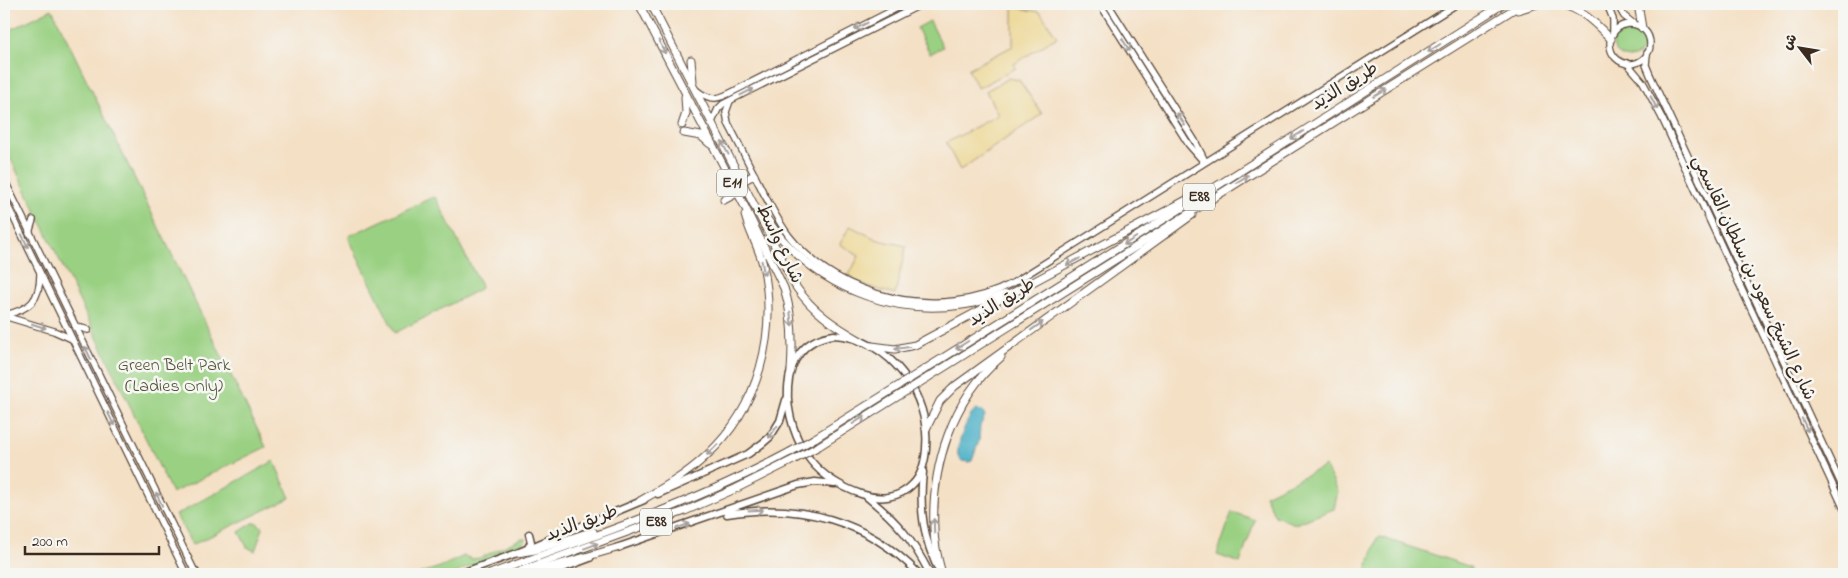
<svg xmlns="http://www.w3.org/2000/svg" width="1848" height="578" font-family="'Indie Flower','Playpen Sans Arabic',sans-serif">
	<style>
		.green { fill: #99d081; stroke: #6a7d50 }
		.sand { fill: #eeda9e; stroke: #94825e }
		.water { fill: #47afc6; stroke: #416c72 }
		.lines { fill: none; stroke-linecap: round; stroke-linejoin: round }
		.secondary-casing { stroke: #574537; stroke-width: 8 }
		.primary-casing { stroke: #574537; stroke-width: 9 }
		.highway-casing { stroke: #574537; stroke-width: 9 }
		.secondary { stroke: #fff; stroke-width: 5.5 }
		.primary { stroke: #fff; stroke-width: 6 }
		.highway { stroke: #fff; stroke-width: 7 }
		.highway-bridge-casing { stroke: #574537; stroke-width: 9; stroke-linecap: butt }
		.highway-bridge { stroke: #fff; stroke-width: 7 }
		.oneway { stroke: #a79f9a }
		.labels { text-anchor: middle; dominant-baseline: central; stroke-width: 5; stroke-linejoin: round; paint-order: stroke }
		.shield { fill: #f6f6f2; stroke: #73675e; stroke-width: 1 }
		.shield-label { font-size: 16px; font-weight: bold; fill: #3b2a1e }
		.street-label { font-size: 18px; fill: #3b2a1e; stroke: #f6f6f2 }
		.park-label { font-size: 18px; fill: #525437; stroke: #f6f6f2 }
	</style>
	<rect width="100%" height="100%" fill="#f6f6f2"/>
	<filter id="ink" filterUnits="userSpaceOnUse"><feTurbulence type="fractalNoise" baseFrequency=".02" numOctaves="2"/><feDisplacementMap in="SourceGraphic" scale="10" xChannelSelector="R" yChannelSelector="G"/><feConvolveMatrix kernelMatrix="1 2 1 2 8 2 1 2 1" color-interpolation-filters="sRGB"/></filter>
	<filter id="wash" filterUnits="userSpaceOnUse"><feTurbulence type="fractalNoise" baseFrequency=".0096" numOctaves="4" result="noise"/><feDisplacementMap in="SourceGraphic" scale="20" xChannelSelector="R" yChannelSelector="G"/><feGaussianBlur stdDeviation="1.12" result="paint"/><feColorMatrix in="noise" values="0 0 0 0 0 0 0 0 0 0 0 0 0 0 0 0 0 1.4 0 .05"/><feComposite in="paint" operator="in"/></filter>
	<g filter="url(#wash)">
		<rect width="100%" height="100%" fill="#f4e0c5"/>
		<g class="green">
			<polygon points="52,9 266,447 172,493 4,145 4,33"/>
			<polygon points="930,21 943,47 930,54 917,28"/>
			<circle cx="1629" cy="42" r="16"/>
			<polygon points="433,197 436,198 481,286 480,289 395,333 349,239 349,236"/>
			<polygon points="274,461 290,498 192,545 176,515"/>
			<polygon points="1325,466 1338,491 1334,509 1295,524 1275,516 1265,495"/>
			<polygon points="1232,512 1255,520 1240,563 1217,555"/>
			<polygon points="253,523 257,523 263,528 255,551 247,547 239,532"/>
			<polygon points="1380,537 1471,567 1471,574 1365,574 1377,538"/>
			<polygon points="522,538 526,539 524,543 479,562 454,574 418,574 440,567 464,556 472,559 480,558"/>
		</g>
		<g class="sand">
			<polygon points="1013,7 1040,12 1057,37 1014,64 1016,68 978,88 968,69 1013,46"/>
			<polygon points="1009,78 1019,80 1042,114 960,170 946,143 998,115 986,91"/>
			<polygon points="850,226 878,240 906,246 895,294 869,287 848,277 859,256 840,244"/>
		</g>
		<path class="water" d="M976 410 983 411 985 416 980 426 979 441 972 461 969 462 962 461 958 457C956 446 967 416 976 410Z"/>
	</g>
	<g filter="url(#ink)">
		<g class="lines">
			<g class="secondary-casing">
				<g id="secondary">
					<polyline points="1100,4 1189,145 1204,162"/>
					<polyline points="1108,4 1195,141 1205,161"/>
					<polyline points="1607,4 1613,19 1613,33"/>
					<polyline points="1617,4 1624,16 1634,24"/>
					<circle cx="1630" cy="44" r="20"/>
					<polyline points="1647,53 1646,65 1651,77 1844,490"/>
					<polyline points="1627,63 1643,82 1662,118 1844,509"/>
					<path d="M695 89C714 105 722 97 742 87L905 4"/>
					<path d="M730 101 726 112 728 123C740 146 752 170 764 194 772 208 779 223 789 236 839 299 941 322 1013 283L1457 4"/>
					<polyline points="712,122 718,109 723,104 922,4"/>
					<polyline points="4,179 195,572"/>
					<polyline points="4,198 186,574"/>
					<polyline points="29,233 33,220"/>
					<path d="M5 315C30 309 40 301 40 274"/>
					<polyline points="4,316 54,331 72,339"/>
					<polyline points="75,326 88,330"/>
				</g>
			</g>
			<g class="primary-casing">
				<g id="primary">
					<path d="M834 335C890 338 931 396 926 449 925 462 922 475 913 484 899 499 879 500 861 494 841 487 824 477 811 461 781 424 772 343 834 335Z"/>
					<path d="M923 472C919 508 923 540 940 573"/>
					<polyline points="658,494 748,454 763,443 770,437 780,421 786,400"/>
					<path d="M867 497C898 522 912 539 930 574"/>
					<path d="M727 514C799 502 867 520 919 574"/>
					<polyline points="528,548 531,542 529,534"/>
					<polyline points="616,548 798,485 815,482 835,484"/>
					<polyline points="194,570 197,574"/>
					<polyline points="459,574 517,553 644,500"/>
					<polyline points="547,574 590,558"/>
				</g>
			</g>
			<g class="highway-casing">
				<g id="highway">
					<path d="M639 4 744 205 784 288C793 315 793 343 791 371"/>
					<path d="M651 4 796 287C813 312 835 326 861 341"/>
					<path d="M1561 4C1583 10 1596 24 1611 39"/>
					<polyline points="1638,4 1642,28"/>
					<polyline points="1518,10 1537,4"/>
					<polyline points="691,60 693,82"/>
					<polyline points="682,125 686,113 685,97"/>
					<polyline points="684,133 701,136 710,144"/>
					<polyline points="743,181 754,175"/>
					<polyline points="724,200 737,193"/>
					<path d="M764 215C771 224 777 234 785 242 829 291 897 315 962 305 978 303 992 298 1007 294"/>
					<polyline points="872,346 895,349 915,345 1192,197"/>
					<polyline points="922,371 1209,191 1503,4"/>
					<polyline points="927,378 1522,4"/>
					<polyline points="926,429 940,401 955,386 1192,215"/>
					<polyline points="815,438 895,388"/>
					<polyline points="819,446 900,395"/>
					<path d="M640 501C663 488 686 475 706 456 759 408 778 333 763 265 759 247 749 232 745 215"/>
					<polyline points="517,553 535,550 593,531"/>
					<path d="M490 574C591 537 695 503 790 452"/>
					<polyline points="512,574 685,511 735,489 795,459"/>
					<polyline points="526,574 620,547"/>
					<path d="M942 574C938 559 934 545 934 529 931 466 952 399 1001 357"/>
				</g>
			</g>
			<use href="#secondary" class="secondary"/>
			<use href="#primary" class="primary"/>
			<use href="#highway" class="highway"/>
			<g class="highway-bridge-casing">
				<g id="highway-bridge">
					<polyline points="895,388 922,371"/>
					<polyline points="900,395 927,378"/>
					<polyline points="790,452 815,438"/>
					<polyline points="795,459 819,446"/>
				</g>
			</g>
			<use href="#highway-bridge" class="highway-bridge"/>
		</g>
		<defs><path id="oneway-shaft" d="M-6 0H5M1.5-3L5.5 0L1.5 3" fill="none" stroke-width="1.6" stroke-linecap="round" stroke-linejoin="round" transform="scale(1.25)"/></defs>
		<g class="oneway">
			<use href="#oneway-shaft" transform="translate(861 26) rotate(153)"/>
			<use href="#oneway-shaft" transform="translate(1126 45) rotate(58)"/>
			<use href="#oneway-shaft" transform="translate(662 47) rotate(63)"/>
			<use href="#oneway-shaft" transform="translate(1434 48) rotate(148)"/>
			<use href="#oneway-shaft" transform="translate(747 92) rotate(-27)"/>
			<use href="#oneway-shaft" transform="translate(1380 93) rotate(-32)"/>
			<use href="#oneway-shaft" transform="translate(1654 103) rotate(63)"/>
			<use href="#oneway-shaft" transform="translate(1181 119) rotate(-122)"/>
			<use href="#oneway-shaft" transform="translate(1297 135) rotate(148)"/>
			<use href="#oneway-shaft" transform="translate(725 148) rotate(-118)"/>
			<use href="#oneway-shaft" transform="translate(1242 179) rotate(-32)"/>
			<use href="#oneway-shaft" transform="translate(25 241) rotate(64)"/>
			<use href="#oneway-shaft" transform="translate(1130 241) rotate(148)"/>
			<use href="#oneway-shaft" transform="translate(1073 262) rotate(152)"/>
			<use href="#oneway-shaft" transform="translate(763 268) rotate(79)"/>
			<use href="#oneway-shaft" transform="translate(791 319) rotate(84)"/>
			<use href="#oneway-shaft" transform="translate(39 326) rotate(18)"/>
			<use href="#oneway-shaft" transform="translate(1037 326) rotate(-36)"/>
			<use href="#oneway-shaft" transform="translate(962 345) rotate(148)"/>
			<use href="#oneway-shaft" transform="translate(902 348) rotate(172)"/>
			<use href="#oneway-shaft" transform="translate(88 353) rotate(-116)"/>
			<use href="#oneway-shaft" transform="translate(111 419) rotate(64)"/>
			<use href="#oneway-shaft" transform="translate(859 420) rotate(-32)"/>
			<use href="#oneway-shaft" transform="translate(1805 425) rotate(65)"/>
			<use href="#oneway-shaft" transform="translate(773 432) rotate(125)"/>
			<use href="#oneway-shaft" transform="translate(712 450) rotate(135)"/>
			<use href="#oneway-shaft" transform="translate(159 499) rotate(-115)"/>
			<use href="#oneway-shaft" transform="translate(756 510) rotate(-3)"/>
			<use href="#oneway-shaft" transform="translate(683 526) rotate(-19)"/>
			<use href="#oneway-shaft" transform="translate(934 526) rotate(-92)"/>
			<use href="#oneway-shaft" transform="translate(591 546) rotate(-20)"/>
		</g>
	</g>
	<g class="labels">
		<g class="shield">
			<rect x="717" y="169.5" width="30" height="27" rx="4"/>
			<rect x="1183" y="183.5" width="32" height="27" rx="4"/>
			<rect x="640" y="508.5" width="32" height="27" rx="4"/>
		</g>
		<g class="shield-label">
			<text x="732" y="183">E11</text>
			<text x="1199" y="197">E88</text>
			<text x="656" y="522">E88</text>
		</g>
		<g class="street-label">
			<text transform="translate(1345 87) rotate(-32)">طريق الذيد</text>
			<text transform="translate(779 244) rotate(65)">شارع واسط</text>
			<text transform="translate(1753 278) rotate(65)">شارع الشيخ سعود بن سلطان القاسمي</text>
			<text transform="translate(1002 303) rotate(-32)">طريق الذيد</text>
			<text transform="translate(582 524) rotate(-20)">طريق الذيد</text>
		</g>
		<g class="park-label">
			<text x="174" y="366">Green Belt Park<tspan x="174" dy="21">(Ladies Only)</tspan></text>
		</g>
	</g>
	<rect width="1848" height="578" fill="none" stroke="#f6f6f2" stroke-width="20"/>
	<g transform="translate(1800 48) rotate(301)" stroke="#f6f6f2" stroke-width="4" paint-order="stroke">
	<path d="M0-4L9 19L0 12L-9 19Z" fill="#3b2a1e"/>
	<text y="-8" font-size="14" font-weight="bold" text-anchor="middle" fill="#3b2a1e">ش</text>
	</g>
	<path d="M25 546v8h134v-8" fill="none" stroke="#3b2a1e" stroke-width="2.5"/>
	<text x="32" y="546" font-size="15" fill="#3b2a1e" stroke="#f6f6f2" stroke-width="4" paint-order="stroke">200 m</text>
</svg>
